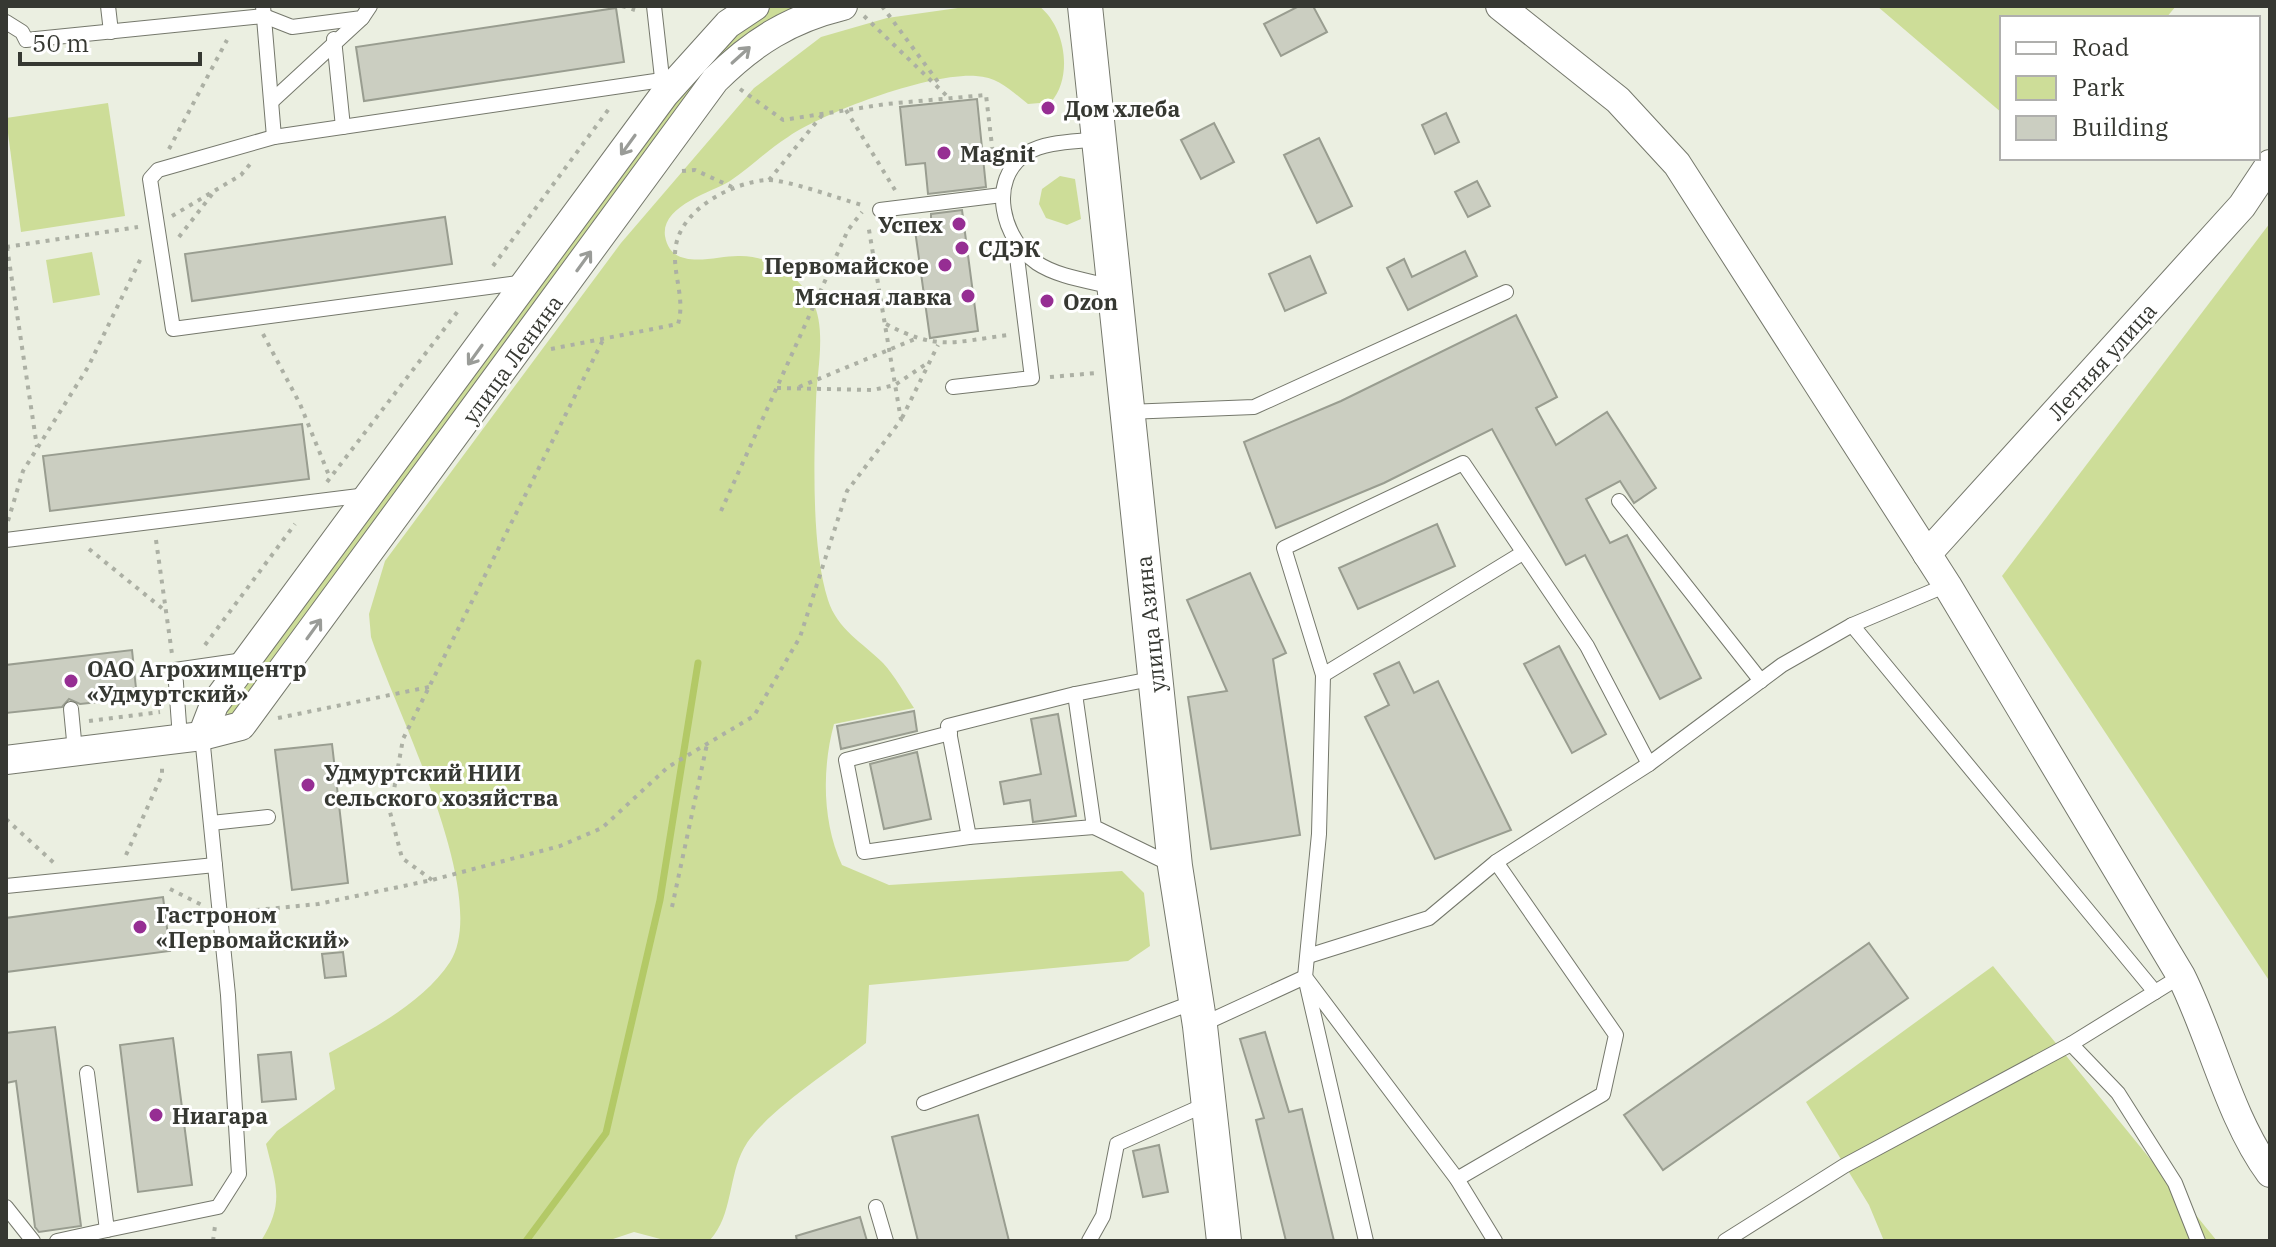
<svg xmlns="http://www.w3.org/2000/svg" width="2276" height="1247" font-family="'IBM Plex Serif',serif">
	<style>
		.green { fill: #cddd98 }
		.lines { fill: none; stroke-linecap: round; stroke-linejoin: round }
		.stream { stroke: #b3c966; stroke-width: 7 }
		.building { fill: #cbcec1; stroke: #999d90; stroke-width: 2 }
		.service-casing { stroke: #75786c; stroke-width: 16 }
		.minor-casing { stroke: #75786c; stroke-width: 30 }
		.tertiary-casing { stroke: #75786c; stroke-width: 36 }
		.path { stroke: #acb0a4; stroke-width: 4; stroke-dasharray: 4 6; stroke-linecap: butt }
		.service { stroke: #fff; stroke-width: 14 }
		.minor { stroke: #fff; stroke-width: 28 }
		.tertiary { stroke: #fff; stroke-width: 34 }
		.oneway { stroke: #9a9c98 }
		.poi-dot { fill: #962e93; stroke: #fff; stroke-width: 3 }
		.labels { text-anchor: middle; dominant-baseline: central; stroke-width: 6; stroke-linejoin: round; paint-order: stroke }
		.poi-label { font-size: 22px; font-weight: bold; fill: #363832; stroke: #fff; text-anchor: start }
		.street-label { font-size: 22px; fill: #363832; stroke: #fff }
	</style>
	<rect width="100%" height="100%" fill="#ebefe1"/>
	<g class="green">
		<polygon points="770,6 804,6 742,44 235,719 223,710 671,102 735,29"/>
		<path d="M972 6H1039C1066 27 1073 77 1051 102L1028 104C1011 91 999 77 976 76 929 73 827 111 788 137 767 150 750 168 730 181 710 193 661 206 665 236 671 272 714 256 738 256 769 255 796 273 812 300 827 328 817 370 816 401 814 458 811 547 828 600 837 629 863 643 883 663 895 676 904 693 914 708L834 724C822 768 822 822 842 865L889 885 1122 871 1144 893 1150 946 1128 961 869 985 866 1043C834 1068 762 1114 744 1148 728 1177 733 1215 710 1240L668 1241 634 1232 607 1241H261C285 1203 276 1185 266 1144L277 1131 335 1089 329 1053C372 1029 423 1003 450 962 492 896 394 707 371 637L369 614 385 561 621 243 754 88 821 37 887 18Z"/>
		<polygon points="1877,6 2176,6 2166,18 2002,18 2002,113"/>
		<polygon points="108,103 125,216 21,232 6,118"/>
		<polygon points="1060,176 1075,179 1081,219 1067,225 1046,218 1039,204 1042,189"/>
		<polygon points="2270,223 2270,982 2002,576"/>
		<polygon points="92,252 100,295 53,303 46,260"/>
		<polygon points="1993,966 2217,1241 1884,1241 1869,1205 1806,1102"/>
	</g>
	<g class="lines">
		<polyline class="stream" points="526,1241 606,1133 660,900 698,663"/>
	</g>
	<g class="building">
		<polygon points="1299,6 1313,6 1327,32 1281,56 1264,24"/>
		<polygon points="616,8 624,62 364,101 356,47"/>
		<polygon points="977,99 986,187 928,194 925,163 906,165 900,107"/>
		<polygon points="1446,113 1459,142 1435,154 1422,125"/>
		<polygon points="1214,123 1234,162 1201,179 1181,140"/>
		<polygon points="1319,138 1352,206 1317,223 1284,155"/>
		<polygon points="1477,181 1490,206 1468,217 1455,192"/>
		<polygon points="962,210 978,331 930,338 914,223 931,221 931,214"/>
		<polygon points="445,217 452,264 192,301 185,254"/>
		<polygon points="1465,251 1477,276 1408,310 1387,268 1404,259 1412,277"/>
		<polygon points="1310,256 1326,293 1285,311 1269,274"/>
		<polygon points="1516,315 1557,397 1536,408 1556,445 1607,412 1656,488 1634,503 1620,481 1586,499 1610,543 1627,535 1701,678 1660,699 1585,555 1566,565 1492,429 1384,483 1276,528 1244,442 1341,401"/>
		<polygon points="302,424 309,479 50,511 43,456"/>
		<polygon points="1437,524 1455,566 1358,609 1339,568"/>
		<polygon points="1250,573 1286,653 1273,659 1300,835 1211,849 1188,697 1227,691 1187,600"/>
		<polygon points="1559,646 1606,734 1572,753 1524,664"/>
		<polygon points="132,650 137,698 80,704 69,699 62,707 6,713 6,665"/>
		<polygon points="1399,662 1414,693 1438,681 1511,830 1435,859 1365,717 1389,705 1374,674"/>
		<polygon points="914,711 917,731 841,749 837,726"/>
		<polygon points="1058,714 1076,816 1033,822 1030,800 1004,804 1000,782 1041,774 1031,719"/>
		<polygon points="332,744 348,883 292,890 275,750"/>
		<polygon points="917,752 931,819 884,829 870,764"/>
		<polygon points="163,897 170,951 6,972 6,918"/>
		<polygon points="1869,943 1908,998 1663,1170 1624,1115"/>
		<polygon points="343,952 346,976 325,978 322,954"/>
		<polygon points="55,1027 81,1226 39,1232 35,1227 16,1081 6,1083 6,1033"/>
		<polygon points="1265,1032 1289,1112 1302,1109 1334,1241 1286,1241 1256,1120 1264,1118 1240,1039"/>
		<polygon points="173,1038 192,1185 138,1192 120,1045"/>
		<polygon points="291,1052 296,1099 262,1102 258,1055"/>
		<polygon points="978,1115 1009,1241 918,1241 892,1137"/>
		<polygon points="1159,1145 1168,1192 1143,1197 1133,1151"/>
		<polygon points="860,1217 867,1241 797,1241 796,1236"/>
	</g>
	<g class="lines">
		<g class="service-casing">
			<g id="service">
				<polyline points="108,6 111,32"/>
				<polyline points="263,6 274,137 662,80"/>
				<polyline points="654,6 663,87"/>
				<polyline points="6,22 22,32 26,40 264,16 292,27 362,18 370,6"/>
				<polyline points="334,39 343,127"/>
				<polyline points="273,100 362,18"/>
				<polyline points="274,137 158,170 150,179 173,329 526,282"/>
				<path d="M1099 139C1076 142 1046 141 1027 153 986 180 1003 240 1037 263 1058 277 1090 281 1113 287"/>
				<polyline points="880,210 1002,195"/>
				<polyline points="953,387 1032,378 1015,241"/>
				<polyline points="1127,412 1254,407 1506,292"/>
				<polyline points="1619,501 1761,681"/>
				<polyline points="6,540 367,495"/>
				<polyline points="1852,625 2155,992"/>
				<polyline points="1323,675 1521,554"/>
				<polyline points="1156,678 1075,694 1094,827 1172,865"/>
				<polyline points="1075,694 948,726 969,837 1094,827"/>
				<polyline points="71,709 75,751"/>
				<polyline points="950,733 846,760 864,852 969,837"/>
				<polyline points="180,738 175,670 244,660"/>
				<polyline points="211,823 268,817"/>
				<polyline points="6,886 215,865"/>
				<polyline points="1308,956 1429,918 1496,862 1649,764"/>
				<polyline points="1201,1025 1305,977 1457,1179 1495,1241"/>
				<polyline points="2071,1044 2118,1093 2175,1183 2198,1241"/>
				<polyline points="87,1073 107,1230 218,1207 239,1174 228,995 202,736"/>
				<polyline points="924,1103 1197,1001"/>
				<polyline points="1457,1179 1603,1094 1616,1035 1496,862"/>
				<polyline points="6,1207 33,1241"/>
				<polyline points="876,1207 886,1241"/>
				<polyline points="57,1241 107,1230"/>
				<polyline points="1089,1241 1103,1216 1117,1144 1209,1103"/>
				<polyline points="1366,1241 1305,977 1319,834 1323,675 1284,548 1463,463 1587,646 1649,764 1782,665 1852,625 1947,585"/>
				<polyline points="1725,1241 1844,1166 2071,1044 2181,976"/>
			</g>
		</g>
		<g class="minor-casing">
			<g id="minor">
				<path d="M1500 6 1618 100 1677 164 1947 585 2181 976C2212 1038 2229 1117 2270 1173"/>
				<polyline points="1927,554 2242,206 2270,164"/>
				<polyline points="202,736 214,705 664,95 728,24 755,6"/>
				<path d="M6 760 202 736 241 726 715 80C753 42 790 19 843 6"/>
			</g>
		</g>
		<g class="tertiary-casing">
			<polyline id="tertiary" points="1085,6 1175,866 1200,1026 1224,1241"/>
		</g>
		<g class="path">
			<polyline points="622,6 635,10"/>
			<polyline points="882,6 941,86"/>
			<polyline points="864,16 949,98"/>
			<polyline points="740,89 783,120 886,104 986,95 994,163"/>
			<polyline points="846,110 895,190"/>
			<polyline points="169,149 227,40"/>
			<polyline points="682,171 695,170 732,187"/>
			<polyline points="769,180 823,114"/>
			<polyline points="172,216 241,175 251,163"/>
			<polyline points="179,237 213,193"/>
			<polyline points="6,247 138,227"/>
			<polyline points="7,247 37,447"/>
			<polyline points="493,266 611,106"/>
			<path d="M886 324C937 351 954 342 1008 335"/>
			<polyline points="263,334 300,404 330,478"/>
			<path d="M551 349 678 324C686 298 671 271 676 245 683 208 732 183 766 180 786 179 840 199 862 205"/>
			<polyline points="1050,377 1097,373"/>
			<polyline points="799,387 915,339"/>
			<polyline points="777,388 873,390 895,385 929,362"/>
			<polyline points="902,418 938,345"/>
			<polyline points="327,482 458,311"/>
			<polyline points="721,511 848,230 862,212"/>
			<polyline points="8,521 23,471 88,367 142,256"/>
			<polyline points="156,540 172,654"/>
			<polyline points="89,549 163,609"/>
			<polyline points="205,645 295,524"/>
			<polyline points="278,718 429,687"/>
			<polyline points="89,721 160,712"/>
			<polyline points="6,819 54,863"/>
			<polyline points="126,855 162,775 162,767"/>
			<polyline points="432,880 402,858 390,812 403,739 604,338"/>
			<polyline points="170,889 202,905"/>
			<polyline points="672,907 707,744"/>
			<polyline points="236,912 318,904 432,880 560,846 602,828 668,767 754,716 800,637 847,491 901,420 868,224"/>
			<polyline points="213,1241 215,1226"/>
		</g>
		<use href="#service" class="service"/>
		<use href="#minor" class="minor"/>
		<use href="#tertiary" class="tertiary"/>
	</g>
	<defs><path id="oneway-shaft" d="M-6 0H5M1.5-3L5.5 0L1.5 3" fill="none" stroke-width="1.6" stroke-linecap="round" stroke-linejoin="round" transform="scale(2)"/></defs>
	<g class="oneway">
		<use href="#oneway-shaft" transform="translate(741 55) rotate(-42)"/>
		<use href="#oneway-shaft" transform="translate(628 145) rotate(126)"/>
		<use href="#oneway-shaft" transform="translate(584 261) rotate(-54)"/>
		<use href="#oneway-shaft" transform="translate(475 355) rotate(126)"/>
		<use href="#oneway-shaft" transform="translate(314 629) rotate(-54)"/>
	</g>
	<g class="poi-dot">
		<circle cx="1048" cy="108" r="8"/>
		<circle cx="944" cy="153" r="8"/>
		<circle cx="959" cy="224" r="8"/>
		<circle cx="962" cy="248" r="8"/>
		<circle cx="945" cy="265" r="8"/>
		<circle cx="968" cy="296" r="8"/>
		<circle cx="1047" cy="301" r="8"/>
		<circle cx="71" cy="681" r="8"/>
		<circle cx="308" cy="785" r="8"/>
		<circle cx="140" cy="927" r="8"/>
		<circle cx="156" cy="1115" r="8"/>
	</g>
	<g class="labels">
		<g class="poi-label">
			<text x="1064" y="108">Дом хлеба</text>
			<text x="960" y="153">Magnit</text>
			<text x="943" y="224" text-anchor="end">Успех</text>
			<text x="978" y="248">СДЭК</text>
			<text x="929" y="265" text-anchor="end">Первомайское</text>
			<text x="952" y="296" text-anchor="end">Мясная лавка</text>
			<text x="1063" y="301">Ozon</text>
			<text x="87" y="668">ОАО Агрохимцентр<tspan x="87" dy="25">«Удмуртский»</tspan></text>
			<text x="324" y="772">Удмуртский НИИ<tspan x="324" dy="25">сельского хозяйства</tspan></text>
			<text x="156" y="914">Гастроном<tspan x="156" dy="25">«Первомайский»</tspan></text>
			<text x="172" y="1115">Ниагара</text>
		</g>
		<g class="street-label">
			<text transform="translate(512 359) rotate(-54)">улица Ленина</text>
			<text transform="translate(2102 361) rotate(-48)">Летняя улица</text>
			<text transform="translate(1150 624) rotate(-96)">улица Азина</text>
		</g>
	</g>
	<rect width="2276" height="1247" fill="none" stroke="#363832" stroke-width="16"/>
	<rect x="2000" y="16" width="260" height="144" fill="#ffffff" stroke="#afafad" stroke-width="2"/>
	<rect x="2016" y="42" width="40" height="12" fill="#ffffff" stroke="#afafad" stroke-width="2"/>
	<text x="2072" y="56" font-size="24" fill="#363832">Road</text>
	<rect x="2016" y="76" width="40" height="24" fill="#cddd98" stroke="#afafad" stroke-width="2"/>
	<text x="2072" y="96" font-size="24" fill="#363832">Park</text>
	<rect x="2016" y="116" width="40" height="24" fill="#cbcec1" stroke="#afafad" stroke-width="2"/>
	<text x="2072" y="136" font-size="24" fill="#363832">Building</text>
	<path d="M20 52v12h180v-12" fill="none" stroke="#363832" stroke-width="4"/>
	<text x="32" y="52" font-size="24" fill="#363832" stroke="#ffffff" stroke-width="6" paint-order="stroke">50 m</text>
</svg>
